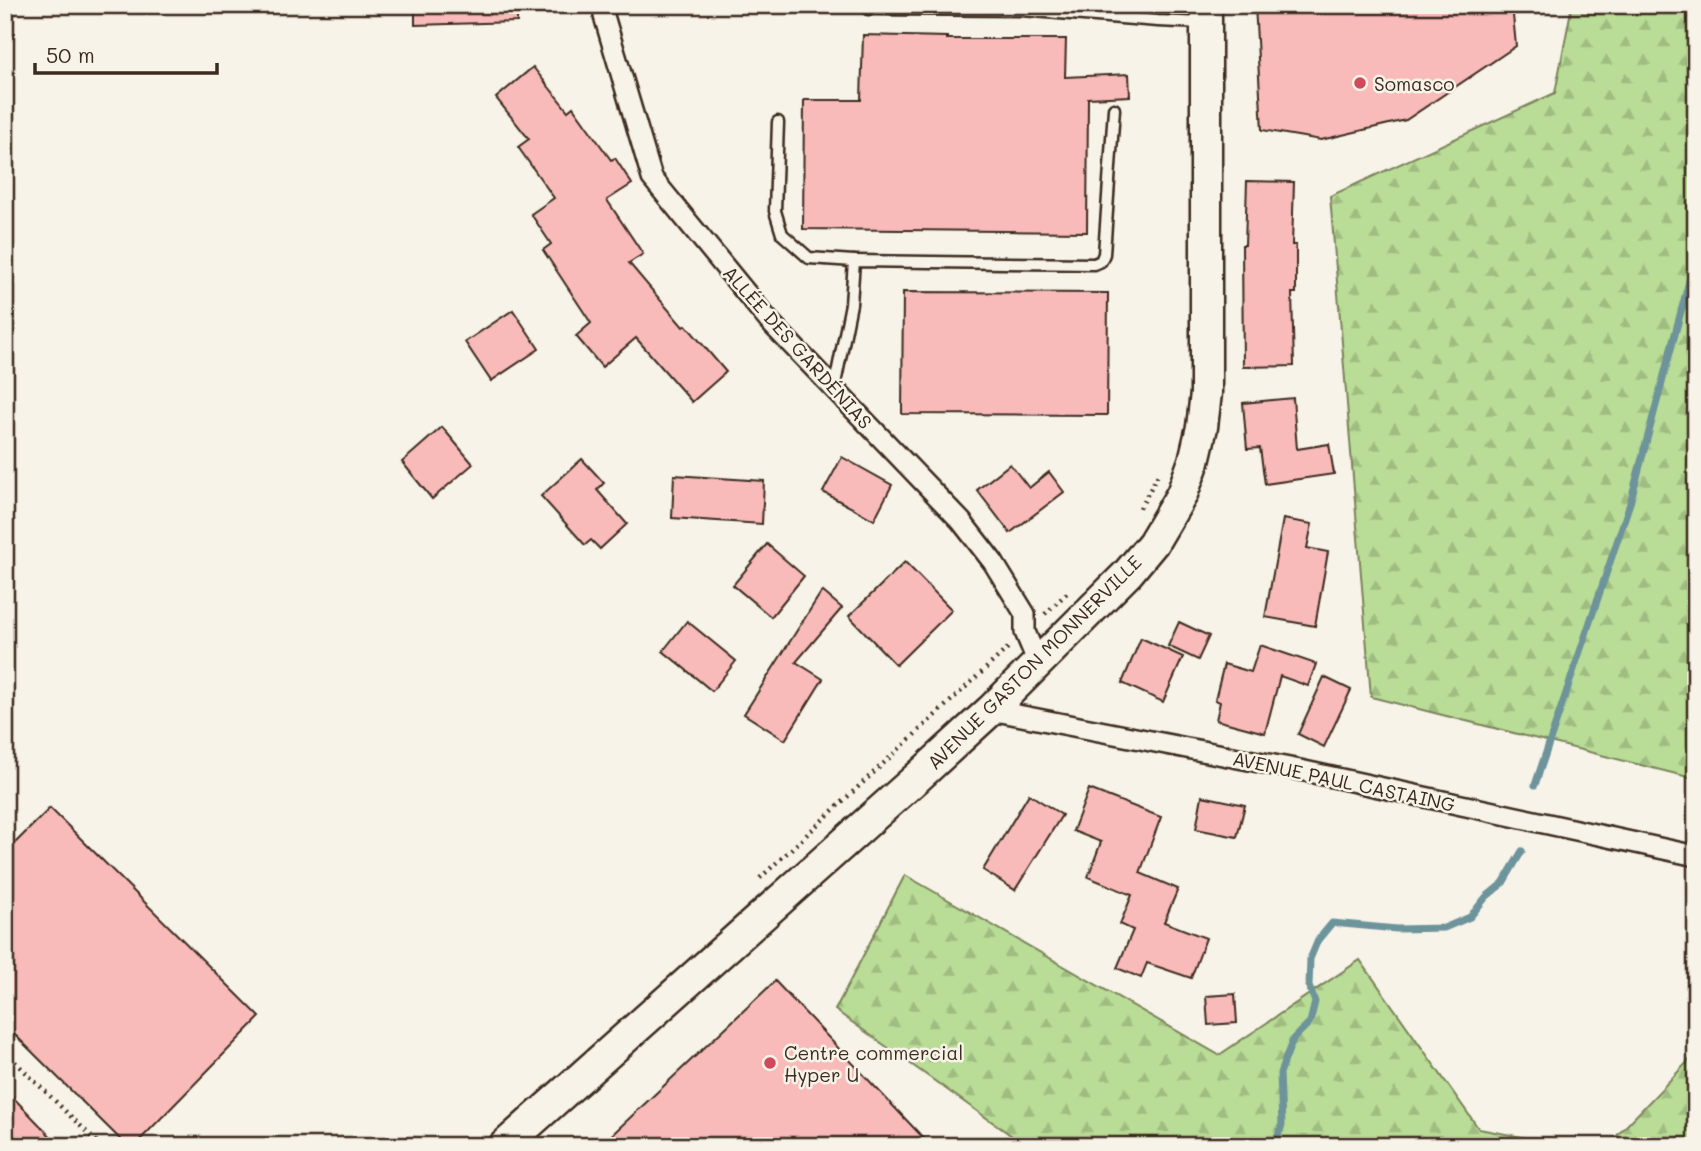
<svg xmlns="http://www.w3.org/2000/svg" width="1701" height="1151" font-family="Mali,sans-serif">
	<style>
		.forest { fill: url(#forest-firs); stroke: #7a835a; stroke-width: 2 }
		.lines { fill: none; stroke-linecap: round; stroke-linejoin: round }
		.stream { stroke: #6d939b; stroke-width: 7 }
		.building { fill: #f8bbba; stroke: #3b2a1e; stroke-width: 2 }
		.service-casing { stroke: #3b2a1e; stroke-width: 15 }
		.minor-casing { stroke: #3b2a1e; stroke-width: 24 }
		.primary-casing { stroke: #3b2a1e; stroke-width: 35 }
		.path { stroke: #3b2a1e; stroke-width: 4.5; stroke-dasharray: 2 5; stroke-linecap: butt }
		.service { stroke: #f7f3e8; stroke-width: 10 }
		.minor { stroke: #f7f3e8; stroke-width: 19 }
		.primary { stroke: #f7f3e8; stroke-width: 30 }
		.poi-dot { fill: #d1495b; stroke: #f7f3e8; stroke-width: 2.5 }
		.labels { text-anchor: middle; dominant-baseline: central; stroke-width: 5; stroke-linejoin: round; paint-order: stroke }
		.poi-label { font-size: 19px; fill: #3b2a1e; stroke: #f7f3e8; text-anchor: start }
		.street-label { font-size: 19px; fill: #3b2a1e; stroke: #f7f3e8 }
	</style>
	<defs>
		<pattern id="forest-firs" width="22" height="20" patternUnits="userSpaceOnUse" patternTransform="scale(1.75)"><rect width="22" height="20" fill="#b9dc96"/><path d="M5 1l3.5 6h-7zM16 11l3.5 6h-7z" fill="#a0bd81"/></pattern>
	</defs>
	<rect width="100%" height="100%" fill="#f7f3e8"/>
	<filter id="ink" filterUnits="userSpaceOnUse"><feTurbulence type="fractalNoise" baseFrequency=".0143" numOctaves="2"/><feDisplacementMap in="SourceGraphic" scale="14" xChannelSelector="R" yChannelSelector="G"/><feConvolveMatrix kernelMatrix="1 2 1 2 8 2 1 2 1" color-interpolation-filters="sRGB"/></filter>
	<g filter="url(#ink)">
		<g class="forest">
			<polygon points="1572,5 1696,5 1696,779 1371,697 1330,196 1555,93"/>
			<polygon points="905,875 1219,1055 1360,960 1479,1129 1570,1146 1026,1146 835,1010"/>
			<polygon points="1696,1053 1696,1146 1607,1146"/>
		</g>
		<g class="lines">
			<g class="stream">
				<polyline points="1535,785 1630,503 1696,255"/>
				<polyline points="1274,1146 1282,1125 1280,1073 1293,1039 1310,1022 1315,1002 1309,986 1310,959 1318,940 1332,923 1397,929 1444,928 1470,917 1486,897 1503,883 1522,851"/>
			</g>
		</g>
		<g class="building">
			<polygon points="415,5 517,5 517,22 415,25"/>
			<polygon points="1255,5 1512,5 1516,46 1406,120 1321,140 1262,130"/>
			<polygon points="863,35 947,37 947,39 1066,39 1065,77 1129,74 1130,96 1088,98 1087,232 803,229 804,100 861,100"/>
			<polygon points="533,67 568,111 573,107 611,160 615,158 632,184 607,200 643,254 629,263 683,327 686,325 726,372 692,402 636,338 602,367 576,336 591,323 543,250 551,244 531,214 554,198 518,147 529,139 496,98"/>
			<polygon points="1247,181 1294,182 1292,245 1296,245 1296,293 1292,293 1294,366 1243,367 1242,245 1245,245"/>
			<polygon points="903,292 1108,293 1107,415 902,414"/>
			<polygon points="513,310 539,349 491,381 465,342"/>
			<polygon points="1293,398 1297,449 1329,444 1334,474 1265,484 1260,448 1247,449 1243,403"/>
			<polygon points="442,427 473,464 432,499 402,462"/>
			<polygon points="842,457 892,485 874,520 823,492"/>
			<polygon points="582,459 604,483 597,490 627,524 600,549 591,540 585,545 541,496"/>
			<polygon points="1010,464 1029,488 1049,472 1064,492 1010,533 977,490"/>
			<polygon points="674,475 764,481 762,524 672,518"/>
			<polygon points="1283,519 1312,524 1307,548 1328,552 1315,626 1265,617"/>
			<polygon points="767,544 804,576 771,617 733,585"/>
			<polygon points="905,562 952,610 896,665 849,616"/>
			<polygon points="822,591 842,608 796,662 823,679 785,740 744,714"/>
			<polygon points="687,621 736,661 712,691 663,651"/>
			<polygon points="1179,622 1209,636 1198,660 1168,646"/>
			<polygon points="1141,638 1183,657 1163,702 1122,683"/>
			<polygon points="1260,645 1316,664 1308,686 1280,676 1265,733 1216,720 1220,702 1215,700 1224,664 1251,672"/>
			<polygon points="1324,677 1351,690 1324,747 1298,734"/>
			<polygon points="1089,789 1161,817 1140,873 1178,889 1164,922 1206,938 1191,978 1147,963 1141,978 1117,968 1133,930 1120,924 1132,895 1088,877 1101,842 1073,831"/>
			<polygon points="1029,794 1062,815 1015,890 983,870"/>
			<polygon points="1202,796 1245,805 1237,837 1196,829"/>
			<polygon points="50,808 260,1017 134,1146 127,1146 5,1025 5,853"/>
			<polygon points="775,981 931,1146 600,1146"/>
			<polygon points="1235,994 1237,1023 1208,1025 1206,996"/>
			<polygon points="5,1089 60,1146 5,1146"/>
		</g>
		<g class="lines">
			<g class="service-casing">
				<g id="service">
					<polyline points="868,9 1021,10 1158,21 1202,23"/>
					<polyline points="778,122 775,211 782,234 809,258 854,261"/>
					<polyline points="834,389 851,304 854,261 1094,264 1101,261 1104,254 1114,109"/>
				</g>
			</g>
			<g class="minor-casing">
				<g id="minor">
					<polyline points="605,5 604,16 652,178 769,321 961,521 993,562 1025,614 1025,632 1038,663"/>
					<polyline points="991,710 1300,770 1696,856"/>
				</g>
			</g>
			<g class="primary-casing">
				<polyline id="primary" points="504,1146 919,776 991,710 1128,573 1153,543 1182,494 1194,461 1202,427 1206,393 1206,5"/>
			</g>
			<g class="path">
				<polyline points="1140,508 1159,473"/>
				<polyline points="1045,614 1069,591"/>
				<polyline points="760,878 1010,646"/>
				<polyline points="5,1052 101,1146"/>
				<polyline points="472,1146 480,1139"/>
			</g>
			<use href="#service" class="service"/>
			<use href="#minor" class="minor"/>
			<use href="#primary" class="primary"/>
		</g>
	</g>
	<g class="poi-dot">
		<circle cx="1360" cy="83" r="7"/>
		<circle cx="770" cy="1063" r="7"/>
	</g>
	<g class="labels">
		<g class="poi-label">
			<text x="1374" y="83">Somasco</text>
			<text x="784" y="1052">Centre commercial<tspan x="784" dy="22">Hyper U</tspan></text>
		</g>
		<g class="street-label">
			<text transform="translate(798 347) rotate(48)">ALLÉE DES GARDÉNIAS</text>
			<text transform="translate(1034 662) rotate(-45)">AVENUE GASTON MONNERVILLE</text>
			<text transform="translate(1344 781) rotate(12)">AVENUE PAUL CASTAING</text>
		</g>
	</g>
	<rect width="1701" height="1151" fill="none" stroke="#f7f3e8" stroke-width="28"/>
	<rect x="14" y="14" width="1673" height="1123" fill="none" stroke="#3b2a1e" stroke-width="2.5" filter="url(#ink)"/>
	<path d="M35 63v10h182v-10" fill="none" stroke="#3b2a1e" stroke-width="3.5"/>
	<text x="46" y="63" font-size="21" fill="#3b2a1e" stroke="#f7f3e8" stroke-width="5" paint-order="stroke">50 m</text>
</svg>
